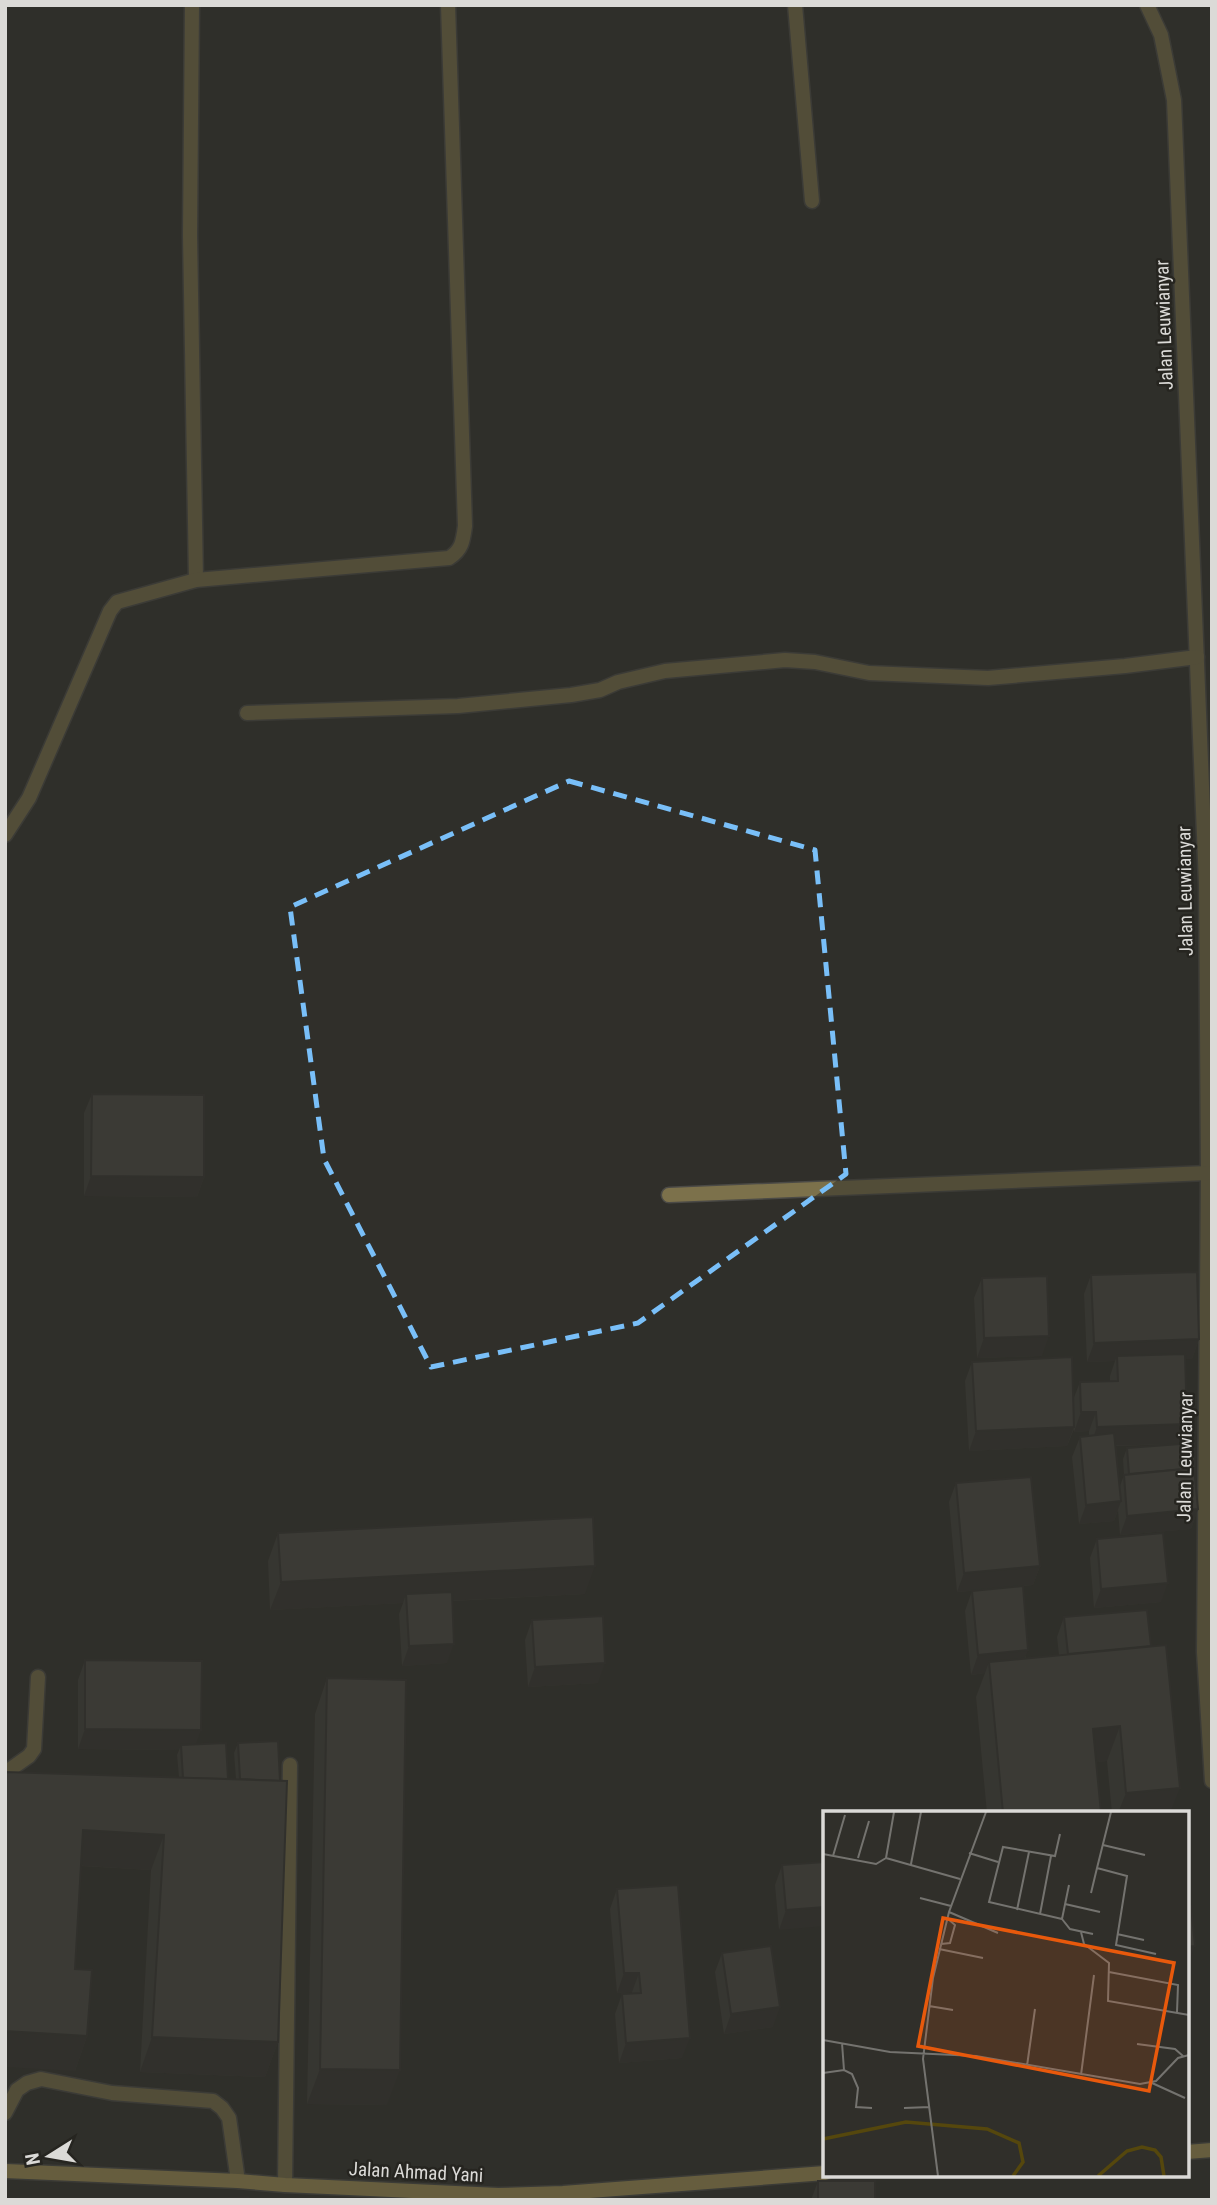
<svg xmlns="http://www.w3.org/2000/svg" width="1217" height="2205" font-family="'Roboto Condensed',sans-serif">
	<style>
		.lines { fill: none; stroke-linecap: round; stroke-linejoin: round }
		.lane-casing { stroke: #4b4a46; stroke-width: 17 }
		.street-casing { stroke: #4b4a46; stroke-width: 17 }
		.secondary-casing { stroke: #4b4a46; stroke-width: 17 }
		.lane { stroke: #7c714b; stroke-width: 14 }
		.street { stroke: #7c714b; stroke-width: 14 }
		.secondary { stroke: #a89657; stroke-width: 14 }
		.wall { fill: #3f3e3a }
		.shaded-wall { fill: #33322f }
		.building { fill: #494843; stroke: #33322f; stroke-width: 2 }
		.marked { fill: none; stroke: #79bff8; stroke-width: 5; stroke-dasharray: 14 9; stroke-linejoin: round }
		.labels { text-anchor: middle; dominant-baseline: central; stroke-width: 5; stroke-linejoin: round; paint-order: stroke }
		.street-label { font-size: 19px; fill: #dbdad7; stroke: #262520 }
		.inset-river { fill: none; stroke: #55470d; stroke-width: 3.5 }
		.inset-road { fill: none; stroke: #74736f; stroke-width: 2 }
		.view { fill: #e8590c; fill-opacity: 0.15; stroke: #e8590c; stroke-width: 3.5 }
		.inset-edge { fill: none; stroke: #dbdad7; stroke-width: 3.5 }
	</style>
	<rect width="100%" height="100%" fill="#302f2a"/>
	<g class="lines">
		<g class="lane-casing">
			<g id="lane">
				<polyline points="5,2113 17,2090 27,2083 41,2079 112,2093 213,2101 222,2108 229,2118 238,2181"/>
				<polyline points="285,2185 290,1765"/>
			</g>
		</g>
		<g class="street-casing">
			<g id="street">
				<polyline points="192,5 190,235 196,580"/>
				<polyline points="795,5 812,201"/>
				<polyline points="1147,5 1161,35 1174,100 1206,884 1208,1173 1204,1652 1212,1781"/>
				<polyline points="247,713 458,706 571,695 600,690 618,682 665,671 785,660 815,662 869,673 988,678 1125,666 1197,657"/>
				<path d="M5 835 29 798 110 611 117 602 196 580 449 558C462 550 463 541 465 526L448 5"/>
				<polyline points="669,1195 1208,1173"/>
				<polyline points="5,1773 29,1756 34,1749 38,1677"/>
			</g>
		</g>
		<g class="secondary-casing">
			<g id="secondary">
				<polyline points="1187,2152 1212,2150"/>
				<polyline points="5,2171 238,2181 285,2185 498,2195 563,2193 825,2173"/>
			</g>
		</g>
		<use href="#lane" class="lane"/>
		<use href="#street" class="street"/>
		<use href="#secondary" class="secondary"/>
	</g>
	<g class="wall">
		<polygon points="92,1094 204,1177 197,1197 84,1196 84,1113"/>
		<polygon points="1091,1275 1199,1339 1192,1359 1185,1359 1179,1444 1116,1446 1120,1486 1124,1475 1123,1459 1127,1448 1196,1477 1195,1481 1198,1509 1191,1529 1120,1535 1118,1510 1114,1521 1079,1524 1072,1457 1080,1437 1089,1436 1089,1431 1074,1432 1074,1429 1067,1446 969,1451 965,1381 972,1362 1073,1400 1080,1382 1110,1381 1110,1376 1115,1361 1087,1362 1084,1294"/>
		<polygon points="982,1278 1042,1356 977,1358 974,1298"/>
		<polygon points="956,1483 1040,1566 1033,1585 1023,1586 1026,1658 1059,1655 1057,1637 1064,1617 1170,1813 1112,1813 1107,1761 1096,1762 1101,1813 987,1813 976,1697 985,1673 971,1675 965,1611 972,1591 996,1589 957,1592 949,1502"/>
		<polygon points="278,1533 585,1594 452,1601 447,1663 402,1666 399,1614 403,1603 270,1610 268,1561"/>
		<polygon points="1097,1539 1161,1602 1094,1608 1090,1558"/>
		<polygon points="532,1620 598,1683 528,1687 525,1640"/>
		<polygon points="85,1660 196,1744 228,1779 236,1779 234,1753 238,1743 278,2042 265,2077 140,2072 151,1870 81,1866 75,1969 87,2036 75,2071 5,1772 179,1777 177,1755 179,1750 78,1749 78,1680"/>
		<polygon points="327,1678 387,2105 307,2104 315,1714"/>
		<polygon points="825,1862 779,1930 775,1885 782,1865"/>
		<polygon points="617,1889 682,2058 619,2063 615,2014 622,1994 632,1994 632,1992 617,1993 610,1909"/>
		<polygon points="722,1953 773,2027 724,2034 715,1972"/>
		<polygon points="818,2181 875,2200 811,2200"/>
	</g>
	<g class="shaded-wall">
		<polygon points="91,1176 204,1177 197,1197 84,1196"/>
		<polygon points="1049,1336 1042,1356 977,1358 984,1338"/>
		<polygon points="1199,1339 1192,1359 1117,1361 1117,1356 1115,1361 1087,1362 1094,1343"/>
		<polygon points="1081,1412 1096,1412 1089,1431 1074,1432"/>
		<polygon points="1187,1424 1179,1444 1090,1446 1097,1427"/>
		<polygon points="1074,1427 1067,1446 969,1451 976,1431"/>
		<polygon points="1121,1501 1114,1521 1079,1524 1086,1505"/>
		<polygon points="1198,1509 1191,1529 1120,1535 1127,1516"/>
		<polygon points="595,1566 585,1594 406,1603 406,1594 403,1603 270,1610 281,1582"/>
		<polygon points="1040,1566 1033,1585 957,1592 964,1573"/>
		<polygon points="1168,1583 1161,1602 1094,1608 1101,1589"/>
		<polygon points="454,1644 447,1663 402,1666 409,1646"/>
		<polygon points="1028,1650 1021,1670 989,1662 985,1673 971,1675 978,1655"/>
		<polygon points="605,1663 598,1683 528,1687 535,1667"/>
		<polygon points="1120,1726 1107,1761 1081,1764 1093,1729"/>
		<polygon points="85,1729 201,1730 194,1750 181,1745 179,1750 78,1749"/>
		<polygon points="1180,1788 1170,1813 1118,1813 1126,1793"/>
		<polygon points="83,1830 164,1835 151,1870 70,1865"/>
		<polygon points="825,1907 825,1926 779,1930 786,1910"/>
		<polygon points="1195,1946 1187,1966 1187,1947"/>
		<polygon points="624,1973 639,1973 632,1992 617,1993"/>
		<polygon points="780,2007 773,2027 724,2034 731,2014"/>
		<polygon points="5,2031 87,2036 75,2071 5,2067"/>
		<polygon points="152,2037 278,2042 265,2077 140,2072"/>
		<polygon points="690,2038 682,2058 619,2063 626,2043"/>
		<polygon points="320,2069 400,2070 387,2105 307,2104"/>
	</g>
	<g class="building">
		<polygon points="92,1094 204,1095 204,1177 91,1176"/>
		<polygon points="1197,1272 1199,1339 1094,1343 1091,1275"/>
		<polygon points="1047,1276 1049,1336 984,1338 982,1278"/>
		<polygon points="1185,1354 1187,1424 1097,1427 1096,1412 1081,1412 1080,1382 1118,1381 1117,1356"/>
		<polygon points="1072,1357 1074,1427 976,1431 972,1362"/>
		<polygon points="1114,1433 1121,1501 1086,1505 1080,1437"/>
		<polygon points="1194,1443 1196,1477 1195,1477 1194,1468 1129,1474 1127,1448"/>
		<polygon points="1194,1468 1198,1509 1127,1516 1124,1475"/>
		<polygon points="1031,1477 1040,1566 964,1573 956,1483"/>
		<polygon points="593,1517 595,1566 281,1582 278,1533"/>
		<polygon points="1163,1533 1168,1583 1101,1589 1097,1539"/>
		<polygon points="1023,1586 1028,1650 978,1655 972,1591"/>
		<polygon points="452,1592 454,1644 409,1646 406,1594"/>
		<polygon points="1147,1610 1151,1646 1068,1654 1064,1617"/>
		<polygon points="603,1616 605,1663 535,1667 532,1620"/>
		<polygon points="1166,1645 1180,1788 1126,1793 1120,1726 1093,1729 1101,1813 1003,1813 989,1662"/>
		<polygon points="85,1660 202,1661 201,1730 85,1729"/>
		<polygon points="327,1678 406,1680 400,2070 320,2069"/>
		<polygon points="278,1741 280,1781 240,1779 238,1743"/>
		<polygon points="226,1743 228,1779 183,1778 181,1745"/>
		<polygon points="5,1772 287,1781 278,2042 152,2037 164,1835 83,1830 75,1969 92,1970 87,2036 5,2031"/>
		<polygon points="825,1862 825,1907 786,1910 782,1865"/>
		<polygon points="678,1885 690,2038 626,2043 622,1994 641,1993 639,1973 624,1973 617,1889"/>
		<polygon points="1191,1906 1195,1946 1187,1947 1187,1907"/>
		<polygon points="771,1946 780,2007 731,2014 722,1953"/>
		<polygon points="1187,2035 1189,2057 1187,2057"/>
		<rect x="818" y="2181" width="57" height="19"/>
		<polygon points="248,2197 248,2200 208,2200 208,2199"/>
	</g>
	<path d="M0 0H1217V2205H0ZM569 781 815 850 846 1174 638 1323 431 1367 324 1159 290 907Z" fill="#302f2a" fill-opacity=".55" fill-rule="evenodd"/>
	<path class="marked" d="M569 781 815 850 846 1174 638 1323 431 1367 324 1159 290 907Z"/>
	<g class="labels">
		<g class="street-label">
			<text transform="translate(1164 325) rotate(-92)">Jalan Leuwianyar</text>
			<text transform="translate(1185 891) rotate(-91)">Jalan Leuwianyar</text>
			<text transform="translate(1185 1457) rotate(-89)">Jalan Leuwianyar</text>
			<text transform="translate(416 2172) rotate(3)">Jalan Ahmad Yani</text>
		</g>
	</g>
	<g transform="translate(823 1811)">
		<rect width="366" height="366" fill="#302f2a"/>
		<path class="inset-river" d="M0 328 83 311 164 318 196 332 200 351 190 365M275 365 304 340 319 336 332 339 338 346 341 365"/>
		<path class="inset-road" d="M288 1 274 57 304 65 293 134 333 143M237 23 232 45 180 36 166 91 239 108 246 74M280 34 322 44M146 42 175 51M0 43 53 53 63 47M10 45 22 4M35 47 46 10M63 47 137 68M63 47 71 1M88 53 98 1M268 82 274 57M97 87 128 95M242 93 277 101M194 99 206 41M126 101 175 122M217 103 228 45M239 108 247 118 270 123M258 121 261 133 286 152 285 190 366 204M294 123 321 129M118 133 127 132 132 114 124 107M116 138 160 147M286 161 355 174 354 201M106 195 130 199M0 229 67 241 153 245 317 273 333 270 355 247 366 244M19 232 21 259M314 233 352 238 360 245M204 255 212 198M0 262 21 259 29 263 35 277 33 296 49 297M258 264 271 164M329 272 362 287M81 297 107 296M115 365 100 248 110 167 126 101 163 1"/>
		<path class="view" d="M120 107 351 152 326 280 95 235Z"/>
		<rect width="366" height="366" class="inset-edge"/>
	</g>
	<rect width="1217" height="2205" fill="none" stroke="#dbdad7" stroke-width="14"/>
	<g transform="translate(49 2156) rotate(259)" stroke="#262520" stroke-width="5" paint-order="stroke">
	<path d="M0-5L12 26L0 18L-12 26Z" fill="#dbdad7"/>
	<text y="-10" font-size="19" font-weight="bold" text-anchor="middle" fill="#dbdad7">N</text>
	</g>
</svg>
